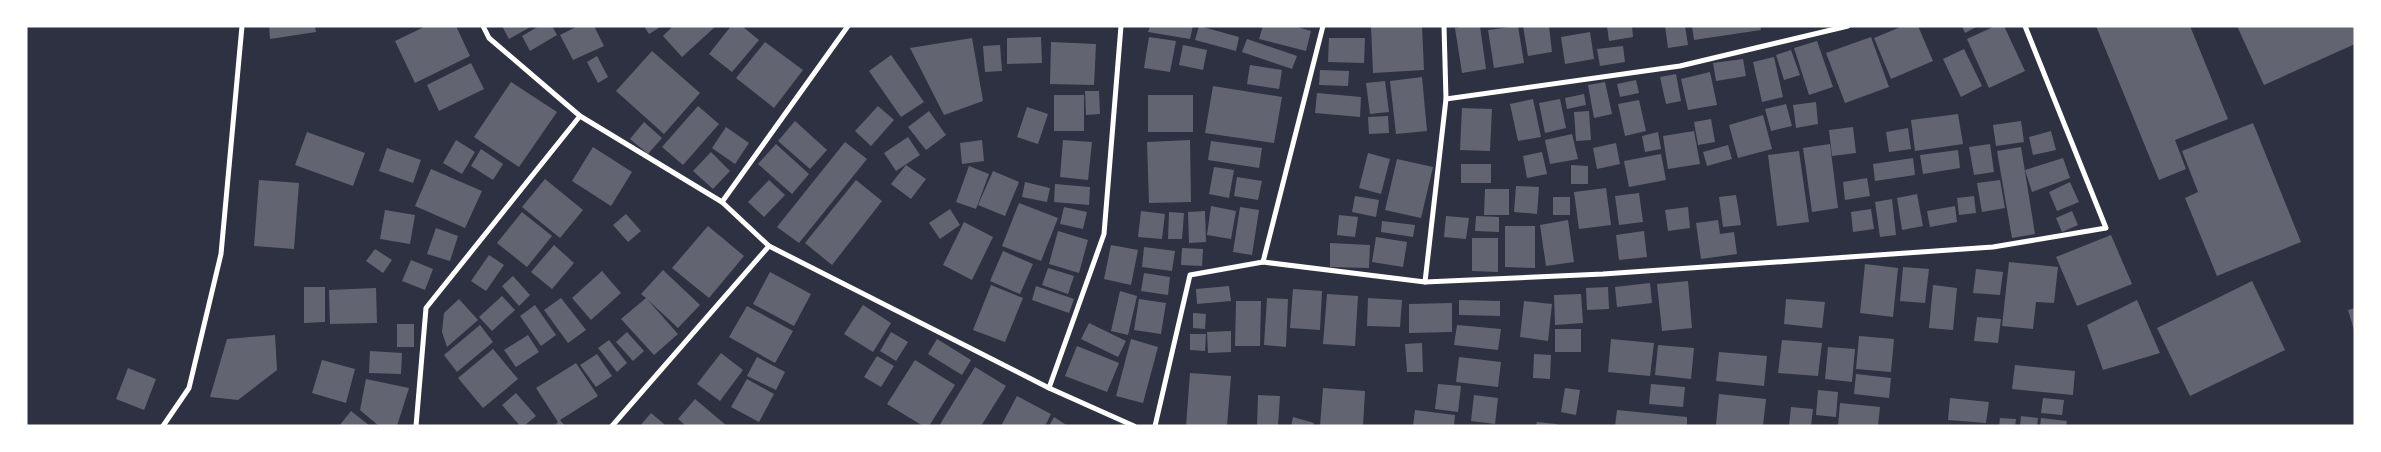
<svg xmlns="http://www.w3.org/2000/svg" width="2381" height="452" font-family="Quicksand,sans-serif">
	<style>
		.building { fill: #626471 }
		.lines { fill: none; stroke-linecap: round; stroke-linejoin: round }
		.minor { stroke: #fff; stroke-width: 5 }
	</style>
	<rect width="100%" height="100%" fill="#2d3142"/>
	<g class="building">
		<polygon points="269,26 315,26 316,32 270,39"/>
		<polygon points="426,26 456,26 470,56 415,83 395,41"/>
		<polygon points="502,26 532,26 509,39"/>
		<polygon points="539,26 552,26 557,35 530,51 522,36"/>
		<polygon points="578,26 594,26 604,46 573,60 560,35"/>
		<polygon points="644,26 662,26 649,34"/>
		<polygon points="673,26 716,26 682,57 663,36"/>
		<polygon points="731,26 742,26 759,40 732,72 709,54"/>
		<polygon points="1150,26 1193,26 1190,39 1148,32"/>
		<polygon points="1199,26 1239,37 1236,51 1195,40"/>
		<polygon points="1263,26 1294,26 1311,31 1306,51 1259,39"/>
		<polygon points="1371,26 1422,26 1424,70 1373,73"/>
		<polygon points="1466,26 1480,26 1486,69 1462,73 1455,28"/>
		<polygon points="1518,26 1524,63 1494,68 1488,30"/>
		<polygon points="1523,26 1549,26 1552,52 1528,56"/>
		<polygon points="1607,26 1632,26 1633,37 1609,41"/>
		<polygon points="1665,26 1685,26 1688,45 1668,48"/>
		<polygon points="1692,26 1760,26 1761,30 1694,40"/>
		<polygon points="1903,26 1918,26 1933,61 1891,79 1874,38"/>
		<polygon points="1962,26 1978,26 1965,33"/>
		<polygon points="1995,26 2004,26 2025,71 1989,88 1967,39"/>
		<polygon points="2096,26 2190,26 2228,119 2175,140 2186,169 2159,180"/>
		<polygon points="2237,26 2355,26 2355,44 2264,85"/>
		<polygon points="1590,32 1594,59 1565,64 1561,37"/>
		<polygon points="1041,37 1042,63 1007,64 1007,38"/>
		<polygon points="1149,37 1176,41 1170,72 1144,68"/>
		<polygon points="1871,37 1889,87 1845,103 1826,53"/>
		<polygon points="972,38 983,101 944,115 910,48"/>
		<polygon points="1329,38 1365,38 1364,63 1328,62"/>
		<polygon points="1247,39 1297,56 1292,69 1242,52"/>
		<polygon points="1817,41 1833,87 1809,95 1794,48"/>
		<polygon points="765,42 803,70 774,108 736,78"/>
		<polygon points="1051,42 1096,44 1094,85 1050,84"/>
		<polygon points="1000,45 1002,71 985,72 983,46"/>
		<polygon points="1183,45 1207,50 1203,70 1179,65"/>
		<polygon points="1623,46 1625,62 1600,66 1597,49"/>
		<polygon points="1964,49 1982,86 1961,97 1943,59"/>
		<polygon points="1791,50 1800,75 1784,80 1776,55"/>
		<polygon points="652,51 700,93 664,134 616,91"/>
		<polygon points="891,55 924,102 901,117 869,71"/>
		<polygon points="597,56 608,77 598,83 587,62"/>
		<polygon points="1774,57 1783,97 1762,102 1753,62"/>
		<polygon points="1743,59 1746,76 1716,81 1713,63"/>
		<polygon points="471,63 484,89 439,111 427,85"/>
		<polygon points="1250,65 1282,70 1279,89 1247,84"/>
		<polygon points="1320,70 1349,71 1348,86 1319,85"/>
		<polygon points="1710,72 1717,105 1688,110 1681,79"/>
		<polygon points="1676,74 1681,101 1666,104 1660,77"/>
		<polygon points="1422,77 1427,131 1396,134 1390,81"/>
		<polygon points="1636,80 1639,93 1620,97 1617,84"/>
		<polygon points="1385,81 1389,112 1370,114 1366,83"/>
		<polygon points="511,82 557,112 519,167 474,137"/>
		<polygon points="1605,82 1612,114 1594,118 1588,85"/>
		<polygon points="1213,86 1282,97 1274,143 1205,133"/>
		<polygon points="1085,91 1099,91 1100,114 1086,115"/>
		<polygon points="1317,93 1361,97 1360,117 1315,113"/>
		<polygon points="1584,94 1586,105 1567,109 1565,98"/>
		<rect x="1054" y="95" width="30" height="36"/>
		<rect x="1148" y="95" width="45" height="37"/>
		<polygon points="1533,99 1541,137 1518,141 1510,104"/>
		<polygon points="1560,99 1566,128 1545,133 1539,103"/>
		<polygon points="1639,100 1646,131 1625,136 1618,104"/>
		<polygon points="1816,102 1818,124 1796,128 1793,105"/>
		<polygon points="1786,104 1792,126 1771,131 1765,109"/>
		<polygon points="698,106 719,124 683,165 662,147"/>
		<polygon points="878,106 894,120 871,146 855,131"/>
		<polygon points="1027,107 1048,114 1038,144 1017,137"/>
		<polygon points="1462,108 1492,109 1490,151 1460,150"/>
		<polygon points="929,111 946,135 926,150 908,127"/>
		<polygon points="1589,111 1591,140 1576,141 1574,112"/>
		<polygon points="1958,114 1963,144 1915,151 1911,120"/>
		<polygon points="1763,115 1772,149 1738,158 1729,125"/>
		<polygon points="1388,116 1389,133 1369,134 1368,117"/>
		<polygon points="1711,119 1715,142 1698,145 1694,122"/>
		<polygon points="795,121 827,150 810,169 778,141"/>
		<polygon points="2021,121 2024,142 1996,146 1993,125"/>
		<polygon points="644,122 662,138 648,154 630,139"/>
		<polygon points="2253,123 2301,242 2217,276 2185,198 2198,192 2182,151"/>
		<polygon points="726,127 749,143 735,164 712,148"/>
		<polygon points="1853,127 1856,153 1832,156 1829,130"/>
		<polygon points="1908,128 1911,149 1889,152 1886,132"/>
		<polygon points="1694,131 1700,164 1668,169 1663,136"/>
		<polygon points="2051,131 2056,150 2033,155 2029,137"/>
		<polygon points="307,132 365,153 353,186 295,165"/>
		<polygon points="1658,132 1661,149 1645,152 1642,136"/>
		<polygon points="1572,134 1578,159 1550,164 1545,140"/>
		<polygon points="908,137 920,155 896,171 884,153"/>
		<polygon points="456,140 475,152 462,174 443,163"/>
		<polygon points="982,140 984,161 962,164 960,143"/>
		<polygon points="1063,140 1092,142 1088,180 1060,177"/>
		<polygon points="1190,140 1191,202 1149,203 1147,142"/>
		<polygon points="1211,141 1262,148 1259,168 1208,160"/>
		<polygon points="845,142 867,159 799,243 777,227"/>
		<polygon points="1616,143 1620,164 1597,169 1593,148"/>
		<polygon points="776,144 809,174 792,194 758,164"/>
		<polygon points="1830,144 1838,208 1812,212 1803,148"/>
		<polygon points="1990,144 1994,172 1974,175 1969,147"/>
		<polygon points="1728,145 1732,159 1707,166 1703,152"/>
		<polygon points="593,147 632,172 611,206 572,181"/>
		<polygon points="2021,147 2035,234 2012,238 1997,151"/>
		<polygon points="387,148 421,160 413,183 379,171"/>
		<polygon points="481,149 503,164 493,180 471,166"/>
		<polygon points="1958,150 1960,168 1923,174 1920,155"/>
		<polygon points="1799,151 1809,222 1777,226 1768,155"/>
		<polygon points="711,152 730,171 713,189 693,171"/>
		<polygon points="1542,152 1547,174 1527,178 1523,156"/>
		<polygon points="1368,153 1390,159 1381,194 1359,188"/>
		<polygon points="1661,154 1666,180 1629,187 1624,161"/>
		<polygon points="1913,158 1915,175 1875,181 1873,164"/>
		<polygon points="2063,158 2070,178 2032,192 2025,170"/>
		<polygon points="1397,159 1433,167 1421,218 1385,210"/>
		<rect x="1461" y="164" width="30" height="19"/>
		<polygon points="906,165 926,179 911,199 891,184"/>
		<polygon points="1571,165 1588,166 1588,184 1571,184"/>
		<polygon points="969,166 989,174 976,209 956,202"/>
		<polygon points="1214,167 1234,170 1229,198 1209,194"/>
		<polygon points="431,169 482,191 465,228 415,206"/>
		<polygon points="993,171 1019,182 1005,216 978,205"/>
		<polygon points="1237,177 1262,181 1258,200 1234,196"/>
		<polygon points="1867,178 1870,196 1845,200 1843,182"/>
		<polygon points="545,179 583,210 560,238 522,207"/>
		<polygon points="259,180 299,183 294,249 254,246"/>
		<polygon points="769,180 785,195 764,217 748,202"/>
		<polygon points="856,180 882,201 832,265 805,243"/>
		<polygon points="2000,180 2005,208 1982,212 1977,183"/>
		<polygon points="1025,182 1050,188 1047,202 1022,197"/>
		<polygon points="2070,182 2079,202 2057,211 2049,192"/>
		<polygon points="1055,184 1090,187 1089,205 1054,202"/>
		<polygon points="1516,186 1539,187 1537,214 1514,212"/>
		<polygon points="1606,188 1611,225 1579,229 1574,192"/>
		<polygon points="1485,189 1509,189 1509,215 1484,215"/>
		<polygon points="1639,193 1643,222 1619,225 1615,196"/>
		<polygon points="1917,194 1923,226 1902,230 1897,198"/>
		<polygon points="1736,195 1741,225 1723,227 1719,197"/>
		<polygon points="1355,196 1379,200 1376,217 1352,212"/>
		<polygon points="1974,196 1976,213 1959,215 1957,198"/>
		<rect x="1553" y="197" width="17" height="18"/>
		<polygon points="1892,199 1896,235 1880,237 1875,202"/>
		<polygon points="1019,203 1058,218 1041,261 1002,246"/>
		<polygon points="1211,206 1236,211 1231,239 1207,235"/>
		<polygon points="1955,206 1957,222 1930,227 1927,211"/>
		<polygon points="1064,207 1087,212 1083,229 1060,224"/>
		<polygon points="1240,207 1259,210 1252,255 1233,252"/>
		<polygon points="1688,207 1690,228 1668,231 1665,210"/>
		<polygon points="950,209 960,225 940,239 929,223"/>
		<polygon points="1871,209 1874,229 1853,232 1851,212"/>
		<polygon points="385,210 415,215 410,244 380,239"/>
		<polygon points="1141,211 1165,214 1162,239 1138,237"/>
		<polygon points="1205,211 1206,242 1189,243 1188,212"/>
		<polygon points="2072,211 2078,225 2062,232 2056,218"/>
		<polygon points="522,212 552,236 527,267 497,243"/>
		<polygon points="1169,212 1184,213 1182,239 1168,239"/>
		<polygon points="626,214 641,231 628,242 613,225"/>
		<polygon points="1339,215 1358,217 1355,237 1337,235"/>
		<polygon points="1446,216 1469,218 1466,239 1444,237"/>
		<polygon points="1476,216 1499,217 1499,232 1475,231"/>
		<polygon points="1568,220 1574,262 1546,266 1540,225"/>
		<polygon points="1718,220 1720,234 1734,232 1737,254 1701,259 1696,223"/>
		<polygon points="1382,221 1415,225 1413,237 1381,232"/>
		<polygon points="964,222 993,237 972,280 943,265"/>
		<polygon points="708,226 744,256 709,298 672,268"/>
		<polygon points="1505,226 1535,226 1535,268 1505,267"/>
		<polygon points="436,228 458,236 450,261 427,254"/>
		<polygon points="1058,231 1088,240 1079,273 1049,264"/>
		<polygon points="1644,231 1647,257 1619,260 1616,235"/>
		<polygon points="2111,235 2132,284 2077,306 2056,257"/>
		<polygon points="1376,237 1407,242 1403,267 1372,262"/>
		<polygon points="1472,238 1498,238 1498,272 1472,271"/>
		<polygon points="1330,243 1370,245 1369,268 1330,267"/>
		<polygon points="554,245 574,263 552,289 531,272"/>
		<polygon points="1111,245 1138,250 1131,285 1104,279"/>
		<polygon points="1144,247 1175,251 1172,271 1142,267"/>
		<polygon points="1182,248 1203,249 1202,266 1181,265"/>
		<polygon points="375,249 392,260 383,273 366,261"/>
		<polygon points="1003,251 1033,264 1020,294 990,281"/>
		<polygon points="489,255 504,265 486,291 471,281"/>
		<polygon points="411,260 433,269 425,290 402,281"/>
		<polygon points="2009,262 2058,267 2054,303 2036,302 2033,329 2002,326"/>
		<polygon points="1865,264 1898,268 1893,317 1860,313"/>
		<polygon points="1903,267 1929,269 1925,303 1900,301"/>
		<polygon points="1048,268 1074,276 1068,294 1042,285"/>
		<polygon points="1976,269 2003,272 2000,295 1973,293"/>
		<polygon points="663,270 700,305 678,328 647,299 678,334 654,355 621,319 646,298 641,294"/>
		<polygon points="602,271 621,293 591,320 572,298"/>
		<polygon points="770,272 811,294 794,326 753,304"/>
		<polygon points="1144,273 1170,277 1168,295 1141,291"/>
		<polygon points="513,276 530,295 519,306 502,286"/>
		<polygon points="1688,281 1692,328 1662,331 1657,284"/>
		<polygon points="2252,281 2285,350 2190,396 2157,328"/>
		<polygon points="1650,283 1652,303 1617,307 1615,287"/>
		<polygon points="991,285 1023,298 1005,342 973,330"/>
		<polygon points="1933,285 1957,288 1953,330 1929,328"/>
		<polygon points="1036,286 1074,299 1069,313 1032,300"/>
		<polygon points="1229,286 1231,301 1197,304 1196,289"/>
		<polygon points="304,287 325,287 325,322 304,323"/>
		<polygon points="1608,287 1609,309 1587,310 1586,288"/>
		<polygon points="376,288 377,323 330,324 329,290"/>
		<polygon points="1293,289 1322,291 1320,330 1290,328"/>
		<polygon points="1120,291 1137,296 1128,335 1111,331"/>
		<polygon points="1327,294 1358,296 1355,346 1323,344"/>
		<polygon points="1581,294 1583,323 1555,325 1554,295"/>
		<polygon points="502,296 515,310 492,331 479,317"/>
		<polygon points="561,298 586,330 568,343 544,310"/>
		<polygon points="1267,298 1288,299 1286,347 1264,345"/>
		<polygon points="1368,298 1402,300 1400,327 1367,326"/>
		<polygon points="459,299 478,320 447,347 442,332 444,313"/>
		<polygon points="1139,299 1166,303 1161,334 1134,330"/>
		<polygon points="1786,299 1825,302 1822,328 1784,324"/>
		<polygon points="1459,300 1500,301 1500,316 1459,315"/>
		<polygon points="2137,300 2160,353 2103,370 2087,325"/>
		<polygon points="1236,301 1261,301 1260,346 1235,346"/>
		<polygon points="1524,301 1552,304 1548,341 1520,337"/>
		<polygon points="1452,303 1452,332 1409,333 1409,304"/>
		<polygon points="535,305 556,335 541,346 520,316"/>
		<polygon points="863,305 891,323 873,352 844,334"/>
		<polygon points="747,306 793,331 775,363 729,337"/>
		<polygon points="2355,308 2355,330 2354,330 2348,310"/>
		<polygon points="1193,313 1206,314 1205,329 1193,328"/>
		<polygon points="1977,317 2001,319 1998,343 1974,341"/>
		<polygon points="1089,323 1126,341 1118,357 1081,339"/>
		<rect x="397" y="324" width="17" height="23"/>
		<polygon points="480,325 493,342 457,372 444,355"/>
		<polygon points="1457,325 1501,329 1498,350 1454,345"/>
		<rect x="1555" y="329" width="26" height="23"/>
		<polygon points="1231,331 1231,352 1208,353 1207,332"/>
		<polygon points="627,332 644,351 633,361 616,342"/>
		<polygon points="891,332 908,342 896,361 880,351"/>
		<polygon points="1190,334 1206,334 1205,351 1190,350"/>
		<polygon points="275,335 277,370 238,400 210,397 227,339"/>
		<polygon points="528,335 539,352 516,367 504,350"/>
		<polygon points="1859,336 1894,339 1891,372 1856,369"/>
		<polygon points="937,339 971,360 962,375 928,354"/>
		<polygon points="1131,339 1158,347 1143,403 1116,396"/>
		<polygon points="1611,339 1654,343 1650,376 1608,372"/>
		<polygon points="609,340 627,363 617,372 598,348"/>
		<polygon points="1782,340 1822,343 1818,376 1778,373"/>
		<polygon points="1422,343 1423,372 1407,372 1405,344"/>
		<polygon points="1658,345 1694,348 1691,379 1655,375"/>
		<polygon points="1077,346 1119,363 1107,392 1065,376"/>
		<polygon points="1828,347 1855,349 1852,382 1825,379"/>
		<polygon points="493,349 518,379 483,408 458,378"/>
		<polygon points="370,351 402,353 401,374 369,373"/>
		<polygon points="1719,352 1767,356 1764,386 1716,381"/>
		<polygon points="721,353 743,370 720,401 697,384"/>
		<polygon points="597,354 612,376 596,387 580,365"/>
		<polygon points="1534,354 1551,355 1550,379 1533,378"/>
		<polygon points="877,356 894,366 881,387 864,377"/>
		<polygon points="757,357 785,372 776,390 747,376"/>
		<polygon points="1459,357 1501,362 1498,387 1456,382"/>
		<polygon points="322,360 355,369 346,403 312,393"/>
		<polygon points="915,360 955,385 929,426 923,426 887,404"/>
		<polygon points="576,363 598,396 560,420 565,426 554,426 558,422 536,388"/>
		<polygon points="2015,365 2075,371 2073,395 2012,389"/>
		<polygon points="975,367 1006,386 981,426 939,426"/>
		<polygon points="128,368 156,379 144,410 116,399"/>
		<polygon points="1190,373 1231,376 1227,426 1186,426"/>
		<polygon points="1856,374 1891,378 1889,398 1854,394"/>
		<polygon points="366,379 409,388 397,426 379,426 360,410"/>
		<polygon points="747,379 774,394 759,422 731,407"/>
		<polygon points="1438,384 1461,386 1458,412 1435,409"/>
		<polygon points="1651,384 1685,387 1683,407 1649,404"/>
		<polygon points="1323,388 1365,391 1363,426 1320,426"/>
		<polygon points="1565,388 1580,390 1576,415 1561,412"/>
		<polygon points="1818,390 1838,392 1836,417 1816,415"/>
		<polygon points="516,393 536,416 524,426 520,426 502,405"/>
		<polygon points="1719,394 1766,399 1763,426 1716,425"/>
		<polygon points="1258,395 1280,396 1278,426 1257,426"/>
		<polygon points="1474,395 1498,398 1495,424 1471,421"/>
		<polygon points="1017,396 1051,414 1045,426 1001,426"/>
		<polygon points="1950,398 1989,402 1986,423 1948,420"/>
		<polygon points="2043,398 2064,400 2062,415 2041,413"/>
		<polygon points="695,399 727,426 686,426 678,419"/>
		<polygon points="1840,403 1880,407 1878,426 1838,426"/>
		<polygon points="1791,407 1813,409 1811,426 1789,426"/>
		<polygon points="1415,410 1455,415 1454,426 1413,426"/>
		<polygon points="1617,410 1687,417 1687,426 1615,426"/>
		<polygon points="351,411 370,426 339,426"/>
		<polygon points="651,413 664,424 666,426 640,426"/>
		<polygon points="2021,416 2038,418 2037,426 2020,426"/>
		<polygon points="1054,417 1068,426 1049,426"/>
		<polygon points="1293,417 1314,423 1313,426 1291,426"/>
		<polygon points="2000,418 2016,419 2015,426 1999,426"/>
		<polygon points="2041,418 2067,421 2066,426 2040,426"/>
		<polygon points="1537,422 1557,424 1557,426 1536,426"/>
	</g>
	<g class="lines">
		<g class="minor">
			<polyline points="483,26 489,38 580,116 722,202 769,246 1049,388 1134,426"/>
			<polyline points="1444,26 1446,99"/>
			<polyline points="722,202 848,26"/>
			<polyline points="1263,262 1323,26"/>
			<polyline points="1425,282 1446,99 1680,66 1848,26"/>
			<polyline points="1049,388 1104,234 1121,26"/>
			<polyline points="163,426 189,388 221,254 242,26"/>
			<polyline points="416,426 426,308 580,116"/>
			<polyline points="612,426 769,246"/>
			<polyline points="1155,426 1190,275 1263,262 1425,282 1603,274 1993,247 2106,228 2025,26"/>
		</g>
	</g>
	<rect width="2381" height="452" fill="none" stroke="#ffffff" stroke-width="55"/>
</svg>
